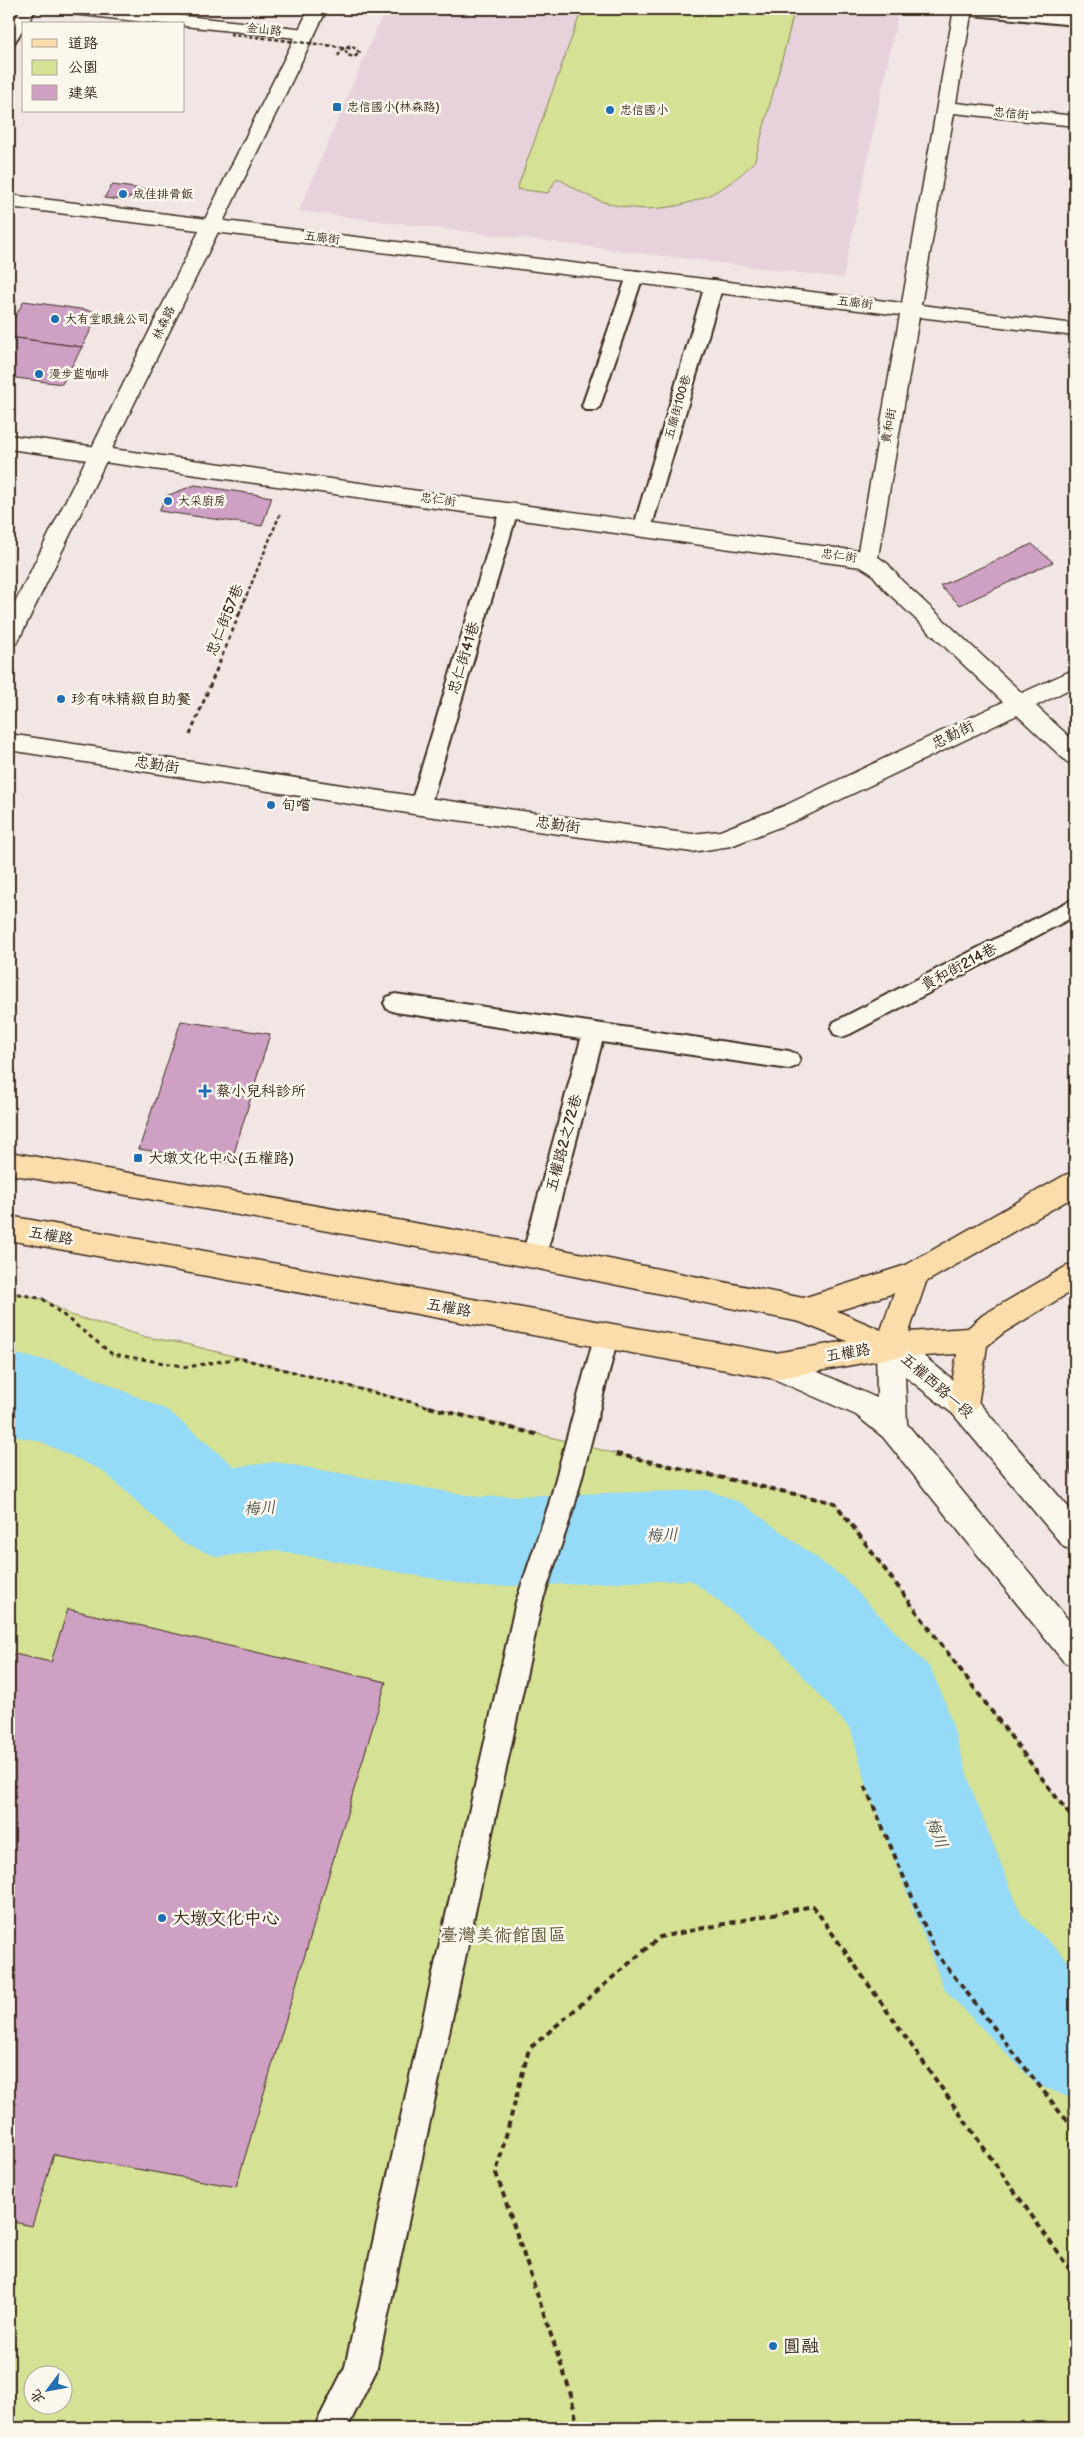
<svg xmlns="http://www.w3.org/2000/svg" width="1084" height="2437" font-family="'Balsamiq Sans','LXGW WenKai TC',sans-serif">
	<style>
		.built { fill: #e7d1da }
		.green { fill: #d5e194; stroke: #888659; fill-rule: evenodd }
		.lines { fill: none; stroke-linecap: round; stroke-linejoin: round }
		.river { fill: #95daf7; fill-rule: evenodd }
		.building { fill: #cea1c4; stroke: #3b2a1e }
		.service-casing { stroke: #3b2a1e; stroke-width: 4 }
		.minor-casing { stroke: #3b2a1e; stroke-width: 3 }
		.secondary-casing { stroke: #3b2a1e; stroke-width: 3 }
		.primary-casing { stroke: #3b2a1e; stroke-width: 3 }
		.path-far2 { stroke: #3b2a1e; stroke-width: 2.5; stroke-dasharray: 4 2.5; stroke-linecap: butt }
		.path-far1 { stroke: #3b2a1e; stroke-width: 3; stroke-dasharray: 4.5 4; stroke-linecap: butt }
		.path { stroke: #3b2a1e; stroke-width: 4; stroke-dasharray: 6 4.5; stroke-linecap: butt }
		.service { fill: #fbf7ec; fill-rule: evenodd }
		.minor { fill: #fbf7ec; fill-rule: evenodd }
		.secondary { fill: #fbf7ec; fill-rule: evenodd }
		.primary { fill: #fbddab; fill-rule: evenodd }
		.path-bridge { stroke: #3b2a1e; stroke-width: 2.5; stroke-dasharray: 4 2.5; stroke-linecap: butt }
		.poi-dot { fill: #1f6fb2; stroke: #fbf7ec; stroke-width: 2 }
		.labels { text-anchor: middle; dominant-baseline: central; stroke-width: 5; stroke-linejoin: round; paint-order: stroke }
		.far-street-label { font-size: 12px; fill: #3b2a1e; stroke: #fbf7ec }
		.far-poi-label { font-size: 12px; fill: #3b2a1e; stroke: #fbf7ec; text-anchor: start }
		.street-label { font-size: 15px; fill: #3b2a1e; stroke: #fbf7ec }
		.poi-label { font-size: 15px; fill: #3b2a1e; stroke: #fbf7ec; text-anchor: start }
		.water-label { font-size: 16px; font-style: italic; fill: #525654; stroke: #fbf7ec }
		.near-poi-label { font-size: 18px; fill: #3b2a1e; stroke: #fbf7ec; text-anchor: start }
		.near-park-label { font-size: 18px; fill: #62583c; stroke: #fbf7ec }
	</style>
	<rect width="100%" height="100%" fill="#f2e6e4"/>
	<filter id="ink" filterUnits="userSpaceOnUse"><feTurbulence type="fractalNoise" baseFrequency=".02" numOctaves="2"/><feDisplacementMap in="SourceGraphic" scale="10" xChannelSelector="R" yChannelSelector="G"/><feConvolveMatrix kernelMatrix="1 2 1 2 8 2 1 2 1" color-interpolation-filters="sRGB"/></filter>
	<g filter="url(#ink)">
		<polygon class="built" points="385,9 899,9 843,278 299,211"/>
		<g class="green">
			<path d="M582 9H792L793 16 785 48 755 160C717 205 652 220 598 200 584 195 570 185 557 178L548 193 517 189Z"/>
			<path d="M9 1292 43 1299 71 1315 146 1337 186 1344 609 1452 835 1503 1075 1822V2428H9ZM32 2374H62V2404H32Z"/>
		</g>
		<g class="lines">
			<polygon class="river" points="9,1353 51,1361 84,1373 169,1411 235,1467 275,1462 479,1497 708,1490 742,1503 844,1578 931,1669 946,1704 972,1790 1021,1914 1075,1967 1075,2100 1036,2084 944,1989 868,1790 851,1730 774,1644 691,1580 479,1587 275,1550 218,1557 184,1544 103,1471 39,1441 9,1435"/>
		</g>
		<g class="building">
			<polygon points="502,9 542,9 541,14"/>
			<polygon points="112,185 151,190 122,200 104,198"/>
			<polygon points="24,301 100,312 82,347 9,337 9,327"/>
			<polygon points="9,337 82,347 62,384 9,377"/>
			<polygon points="195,485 272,497 262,526 159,511 166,496"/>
			<polygon points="1032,544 1053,562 960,605 940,586"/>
			<polygon points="181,1021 270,1034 231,1163 139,1149"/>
			<polygon points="1075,1421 1075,1478 1070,1472"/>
			<polygon points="68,1609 386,1682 236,2187 54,2154 32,2226 9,2221 9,1653 51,1662"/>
		</g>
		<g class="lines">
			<g class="service-casing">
				<g id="service">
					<polygon points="21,9 36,9 27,24 24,24 24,28 14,43 9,45 9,28"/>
					<polygon points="955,9 1003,9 1075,16 1075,25 963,14"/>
					<polygon points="635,271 641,272 643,276 600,406 597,410 585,410 582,406 627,276 629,272"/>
					<polygon points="714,280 720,281 723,285 651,529 649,533 642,535 635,533 633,529 705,285 708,281"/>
					<polygon points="509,504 516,506 518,510 430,806 427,811 420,814 413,811 410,806 500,510 502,506"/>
					<polygon points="1075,898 1075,916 850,1034 842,1037 834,1034 831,1028 834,1022"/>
					<polygon points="395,994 789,1051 797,1054 800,1060 797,1066 789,1069 602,1042 546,1256 542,1263 534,1266 526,1263 522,1256 581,1039 395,1012 387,1009 384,1003 387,997"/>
					<polygon points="606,1326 615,1329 618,1337 575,1504 542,1602 376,2371 347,2428 314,2428 345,2367 516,1602 549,1504 594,1337 597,1329"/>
				</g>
			</g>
			<g class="minor-casing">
				<g id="minor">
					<polygon points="64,9 119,9 306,29 312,30 315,34 312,38 306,39 184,26 184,24 162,24 73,14 67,13"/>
					<polygon points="954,9 972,9 956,103 1075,116 1075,126 954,113 921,305 1075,324 1075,336 919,317 878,557 888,564 901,580 1022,693 1075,669 1075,686 1036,706 1075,742 1075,764 1067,762 1017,715 802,818 731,846 692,852 420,815 9,750 9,734 420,797 692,834 720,831 784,806 1003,702 885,590 872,574 861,567 9,449 9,435 858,551 900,315 9,207 9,195 902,303"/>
				</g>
			</g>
			<g class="secondary-casing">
				<g id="secondary">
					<polygon points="309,9 327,9 20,637 17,643 9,645 9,615"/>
					<polygon points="890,1334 900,1337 973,1396 1075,1515 1075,1551 1064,1547 953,1414 905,1376 907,1424 1075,1628 1075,1667 1064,1662 883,1437 856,1415 765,1375 761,1366 765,1357 775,1353 877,1398 876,1346 880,1337"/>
				</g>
			</g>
			<g class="primary-casing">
				<path id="primary" d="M9 1152 534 1244 803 1298 906 1265 1065 1175 1075 1172V1196L926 1282 909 1332 968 1328 983 1315 1065 1267 1075 1263V1289L1003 1333 987 1346 978 1405 973 1414 963 1418 953 1414 948 1405 957 1354 890 1358 775 1379 9 1240V1216L775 1353 847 1341 800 1322 534 1268 9 1174ZM894 1293 881 1330 837 1311Z"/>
			</g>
			<g class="path-far2">
				<polyline points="338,56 342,49 351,45 360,53 354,57 347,55 346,51 350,48"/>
				<polyline points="239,614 280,514"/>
			</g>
			<g class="path-far1">
				<polyline points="190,735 240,612"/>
				<polyline points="9,1292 43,1299 112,1354 188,1367 239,1358 434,1408"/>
			</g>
			<g class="path">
				<polyline points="429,1407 539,1435"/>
				<polyline points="616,1454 835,1503 1075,1822"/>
				<polyline points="865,1786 936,1953 1062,2115 1075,2128"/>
				<polyline points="578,2428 570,2391 496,2173 529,2049 660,1937 813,1906 1075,2277"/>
			</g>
			<use href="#service" class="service"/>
			<use href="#minor" class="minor"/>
			<use href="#secondary" class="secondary"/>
			<use href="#primary" class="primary"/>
			<polyline class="path-bridge" points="230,34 350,48"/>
		</g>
	</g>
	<g class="poi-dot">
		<rect x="332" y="102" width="10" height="10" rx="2.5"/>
		<circle cx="610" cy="110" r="5"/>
		<circle cx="123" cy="194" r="5"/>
		<circle cx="55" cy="319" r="5"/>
		<circle cx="39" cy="374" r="5"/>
		<circle cx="168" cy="501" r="5"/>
		<circle cx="61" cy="699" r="5"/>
		<circle cx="271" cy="805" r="5"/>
		<path d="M202.5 1083.5h5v5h5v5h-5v5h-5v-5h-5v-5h5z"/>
		<rect x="133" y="1153" width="10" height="10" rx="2.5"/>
		<circle cx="162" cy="1918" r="5"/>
		<circle cx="773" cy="2346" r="5"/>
	</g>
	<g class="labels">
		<g class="far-street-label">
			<text transform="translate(264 30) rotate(6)">金山路</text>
			<text transform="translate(1011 114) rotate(6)">忠信街</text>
			<text transform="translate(322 238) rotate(7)">五廊街</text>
			<text transform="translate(855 303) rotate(7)">五廊街</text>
			<text transform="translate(164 323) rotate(-64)">林森路</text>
			<text transform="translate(678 407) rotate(-74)">五廊街100巷</text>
			<text transform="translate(889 426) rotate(-80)">貴和街</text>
			<text transform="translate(438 500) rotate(8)">忠仁街</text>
			<text transform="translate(839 556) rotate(8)">忠仁街</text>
		</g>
		<g class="far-poi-label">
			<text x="347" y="107">忠信國小(林森路)</text>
			<text x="620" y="110">忠信國小</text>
			<text x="133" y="194">成佳排骨飯</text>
			<text x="65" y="319">大有堂眼鏡公司</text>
			<text x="49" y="374">漫步藍咖啡</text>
			<text x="178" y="501">大采廚房</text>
		</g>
		<g class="street-label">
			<text transform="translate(225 620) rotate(-68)">忠仁街57巷</text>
			<text transform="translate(464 658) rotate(-73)">忠仁街41巷</text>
			<text transform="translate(953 735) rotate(-26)">忠勤街</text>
			<text transform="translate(157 765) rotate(9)">忠勤街</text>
			<text transform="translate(558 825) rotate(8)">忠勤街</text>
			<text transform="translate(959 967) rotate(-28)">貴和街214巷</text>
			<text transform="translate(564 1143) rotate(-75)">五權路2之72巷</text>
			<text transform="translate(51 1236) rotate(10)">五權路</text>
			<text transform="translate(449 1308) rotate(10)">五權路</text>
			<text transform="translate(848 1353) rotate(-10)">五權路</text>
			<text transform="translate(937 1386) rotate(41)">五權西路一段</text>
		</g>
		<g class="poi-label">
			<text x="71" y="699">珍有味精緻自助餐</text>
			<text x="281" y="805">旬嚐</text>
			<text x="216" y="1091">蔡小兒科診所</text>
			<text x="148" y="1158">大墩文化中心(五權路)</text>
		</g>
		<g class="water-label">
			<text transform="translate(260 1509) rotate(-4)">梅川</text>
			<text transform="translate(662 1536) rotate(-2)">梅川</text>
			<text transform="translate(936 1833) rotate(69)">梅川</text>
		</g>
		<g class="near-poi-label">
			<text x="172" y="1918">大墩文化中心</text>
			<text x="783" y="2346">圓融</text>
		</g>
		<g class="near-park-label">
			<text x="503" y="1935">臺灣美術館園區</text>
		</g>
	</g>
	<rect width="1084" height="2437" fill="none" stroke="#fbf7ec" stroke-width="30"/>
	<rect x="15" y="15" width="1054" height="2407" fill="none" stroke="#3b2a1e" stroke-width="2" filter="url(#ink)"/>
	<rect x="22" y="22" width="162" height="90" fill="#fbf7ec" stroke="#aea59a"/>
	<rect x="32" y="39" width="25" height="8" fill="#fbddab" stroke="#aea59a"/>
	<text x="68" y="48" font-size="15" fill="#3b2a1e">道路</text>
	<rect x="32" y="60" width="25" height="15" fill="#d5e194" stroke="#aea59a"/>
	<text x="68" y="72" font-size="15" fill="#3b2a1e">公園</text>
	<rect x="32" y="85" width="25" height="15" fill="#cea1c4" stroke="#aea59a"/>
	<text x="68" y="98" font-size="15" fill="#3b2a1e">建築</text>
	<g transform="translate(48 2390) rotate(238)"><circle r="24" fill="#fbf7ec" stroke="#aea59a"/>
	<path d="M0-4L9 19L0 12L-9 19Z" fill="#1f6fb2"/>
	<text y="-8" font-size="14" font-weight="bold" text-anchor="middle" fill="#3b2a1e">北</text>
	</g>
</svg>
